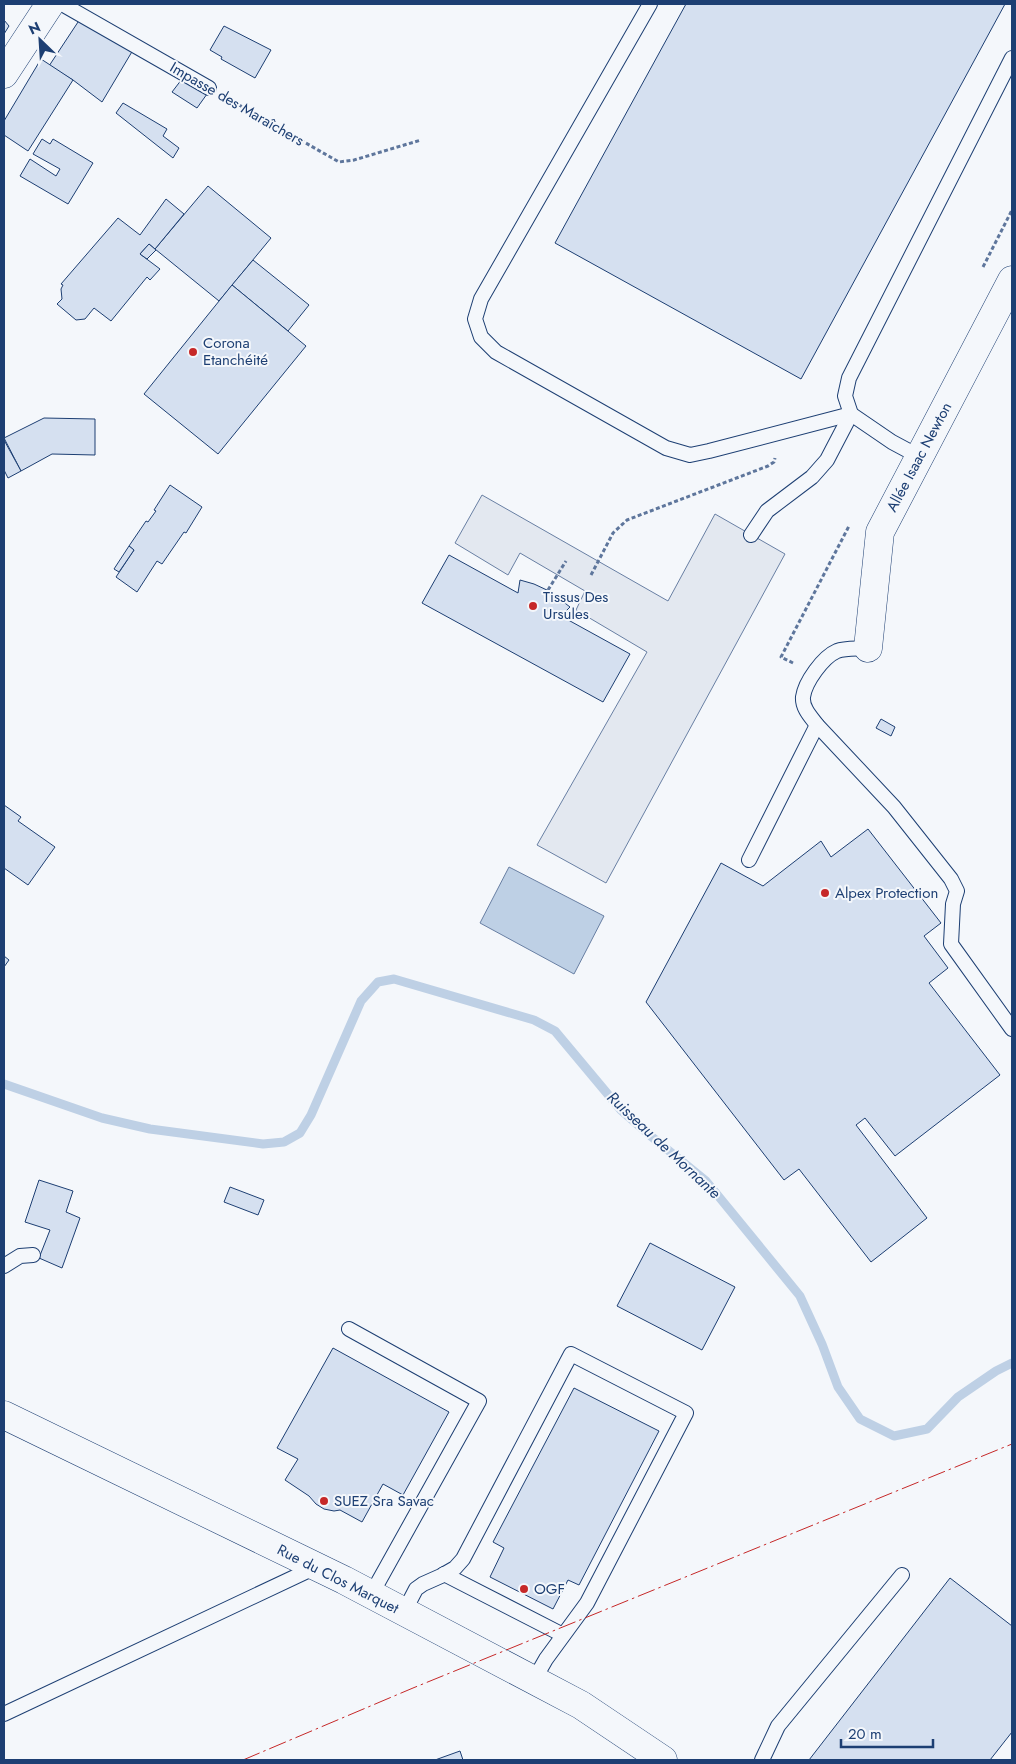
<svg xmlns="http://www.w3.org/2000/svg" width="1016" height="1764" font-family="Jost,sans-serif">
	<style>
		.parking { fill: #e3e8f0; stroke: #687fa3 }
		.water { fill: #bed0e5; stroke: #687fa3 }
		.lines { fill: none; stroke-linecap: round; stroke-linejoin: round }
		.stream { stroke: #bed0e5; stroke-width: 9 }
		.building { fill: #d5e0f0; stroke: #1d3f73 }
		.lane-casing { stroke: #1d3f73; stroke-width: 16 }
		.street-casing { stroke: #1d3f73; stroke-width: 29 }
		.path { stroke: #5e769c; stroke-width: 3; stroke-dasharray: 4 2.5; stroke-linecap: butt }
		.lane { stroke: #f4f7fb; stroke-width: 14 }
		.street { stroke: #f4f7fb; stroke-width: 28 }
		.power { stroke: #c62828; stroke-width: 1; stroke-dasharray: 18 4 2.5 4; stroke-linecap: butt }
		.poi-dot { fill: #c62828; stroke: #f4f7fb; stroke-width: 2 }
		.labels { text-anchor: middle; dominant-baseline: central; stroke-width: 4; stroke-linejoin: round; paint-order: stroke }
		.street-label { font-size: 15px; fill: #1d3f73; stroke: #f4f7fb }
		.poi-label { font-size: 15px; fill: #1d3f73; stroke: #f4f7fb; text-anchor: start }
		.water-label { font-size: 16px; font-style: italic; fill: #1d3f73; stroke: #f4f7fb }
	</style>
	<rect width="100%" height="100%" fill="#f4f7fb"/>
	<polygon class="parking" points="482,495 668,601 715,514 785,554 606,883 537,845 647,652 576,610 585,591 520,553 508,575 455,543"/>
	<polygon class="water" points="509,867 604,916 574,974 480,923"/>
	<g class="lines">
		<polyline class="stream" points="4,1084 102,1118 150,1129 263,1144 284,1142 300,1133 311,1115 361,1001 378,982 394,979 534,1020 555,1031 621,1110 652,1137 706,1181 800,1296 822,1344 838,1387 860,1419 894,1436 927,1429 958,1397 996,1371 1012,1363"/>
	</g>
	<g class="building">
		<polygon points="686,4 1005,4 801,379 555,243"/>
		<polygon points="80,19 133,50 102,102 73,80 49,66"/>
		<polygon points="4,20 9,26 4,34"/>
		<polygon points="224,26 271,50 255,78 221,59 222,57 210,50"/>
		<polygon points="41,59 73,80 28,151 4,135 4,121"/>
		<polygon points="182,79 207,94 197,108 172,92"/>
		<polygon points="123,103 167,129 163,136 179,148 173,158 116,113"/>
		<polygon points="42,139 50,144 53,139 93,163 68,204 20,176 30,159 56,176 60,169 33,154"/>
		<polygon points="208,186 271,238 219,301 155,249"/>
		<polygon points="166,199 184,214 155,249 149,244 140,254 160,269 150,280 147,277 111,321 94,308 85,319 76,320 57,304 62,299 61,289 63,285 61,284 118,218 140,235"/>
		<polygon points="149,244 156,250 147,259 140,254"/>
		<polygon points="253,260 309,305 288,331 232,285"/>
		<polygon points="232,285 306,346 218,454 144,394"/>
		<polygon points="44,418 95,419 95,455 52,454 21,471 4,438"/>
		<polygon points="4,440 21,471 8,478 4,470"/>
		<polygon points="170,485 202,507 186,533 184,532 162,564 157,561 137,592 116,577 134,550 129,546 146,521 148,522 156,511 154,510"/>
		<polygon points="129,546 134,550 119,572 114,569"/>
		<polygon points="449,555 518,593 520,580 534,584 549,591 570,607 561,616 630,654 603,702 422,603"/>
		<polygon points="881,719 895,727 891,736 876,728"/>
		<polygon points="4,805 21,817 18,821 55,847 28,885 4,868"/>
		<polygon points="868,829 941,923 924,936 948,968 929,983 1000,1075 895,1156 865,1118 856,1125 927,1218 871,1262 799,1169 784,1180 646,1002 721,863 763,886 821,841 831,857"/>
		<polygon points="4,956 9,960 4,967"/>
		<polygon points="39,1180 73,1191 66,1212 80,1218 62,1268 39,1258 50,1230 25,1222"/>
		<polygon points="230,1187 264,1200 258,1215 224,1202"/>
		<polygon points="650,1243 735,1287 702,1350 617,1306"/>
		<polygon points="333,1348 449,1412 403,1495 383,1484 362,1522 340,1510 334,1511 324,1509 316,1504 309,1496 285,1480 298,1459 277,1448"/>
		<polygon points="574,1388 659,1431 579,1585 568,1580 553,1609 490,1577 504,1548 493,1542"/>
		<polygon points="950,1578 1012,1626 1012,1732 990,1760 809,1760"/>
		<polygon points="460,1751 463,1760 435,1760"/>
	</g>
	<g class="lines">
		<g class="lane-casing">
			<g id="lane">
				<polyline points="62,4 209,88"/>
				<polyline points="650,4 481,299 475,319 481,337 496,352 666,448 690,455 709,451 851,414"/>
				<polyline points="920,457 892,442 851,414 845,396 849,378 1012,58"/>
				<polyline points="751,535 767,511 812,477 827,460 851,414"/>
				<path d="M868 648C858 649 845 648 837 651 823 657 805 682 803 697 802 708 811 717 817 725L894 807 951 879 957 891 953 904 951 944 1012 1029"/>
				<polyline points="749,860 817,725"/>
				<polyline points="4,1266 20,1256 33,1255"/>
				<polyline points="349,1329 479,1401 371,1595"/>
				<polyline points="444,1574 563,1635"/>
				<polyline points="404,1612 416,1589 423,1584 441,1576 455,1568 463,1559 571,1354 686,1413 587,1603 546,1659 534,1680"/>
				<polyline points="4,1714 316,1567"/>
				<polyline points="762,1760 778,1726 902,1575"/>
			</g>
		</g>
		<g class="street-casing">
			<g id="street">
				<polyline points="4,74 50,4"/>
				<polyline points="868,648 880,532 1012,280"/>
				<polyline points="4,1415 344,1580 581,1705 663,1760"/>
			</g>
		</g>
		<g class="path">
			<polyline points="227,98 339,162 354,160 421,140"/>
			<polyline points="983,267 1012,210"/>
			<polyline points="591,575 613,533 627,520 768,466 774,462 775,458"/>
			<polyline points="548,590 566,561"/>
			<polyline points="793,663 781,657 849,526"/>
		</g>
		<use href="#lane" class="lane"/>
		<use href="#street" class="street"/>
		<polyline class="power" points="243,1760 413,1688 1012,1444"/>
	</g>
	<g class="poi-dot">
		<circle cx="193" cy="352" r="5"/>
		<circle cx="533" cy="606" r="5"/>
		<circle cx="825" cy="893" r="5"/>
		<circle cx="324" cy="1501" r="5"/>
		<circle cx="524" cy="1589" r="5"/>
	</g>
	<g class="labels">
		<g class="street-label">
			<text transform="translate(237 104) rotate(30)">Impasse des Maraîchers</text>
			<text transform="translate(919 457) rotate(-62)">Allée Isaac Newton</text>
			<text transform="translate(338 1579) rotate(27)">Rue du Clos Marquet</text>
		</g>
		<g class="poi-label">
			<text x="203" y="343">Corona<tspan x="203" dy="17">Etanchéité</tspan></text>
			<text x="543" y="597">Tissus Des<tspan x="543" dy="17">Ursules</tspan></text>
			<text x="835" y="893">Alpex Protection</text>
			<text x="334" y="1501">SUEZ Sra Savac</text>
			<text x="534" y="1589">OGF</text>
		</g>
		<g class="water-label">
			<text transform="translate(664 1145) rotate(43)">Ruisseau de Mornante</text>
		</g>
	</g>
	<rect width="1016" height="1764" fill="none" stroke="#1d3f73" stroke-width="10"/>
	<g transform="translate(40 40) rotate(335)" stroke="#f4f7fb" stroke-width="4" paint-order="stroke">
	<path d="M0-4L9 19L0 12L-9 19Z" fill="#1d3f73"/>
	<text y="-8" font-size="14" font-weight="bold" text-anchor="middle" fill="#1d3f73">N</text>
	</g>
	<path d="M841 1739v8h92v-8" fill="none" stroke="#1d3f73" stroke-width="2.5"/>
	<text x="848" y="1739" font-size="15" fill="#1d3f73" stroke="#f4f7fb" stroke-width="4" paint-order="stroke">20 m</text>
</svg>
